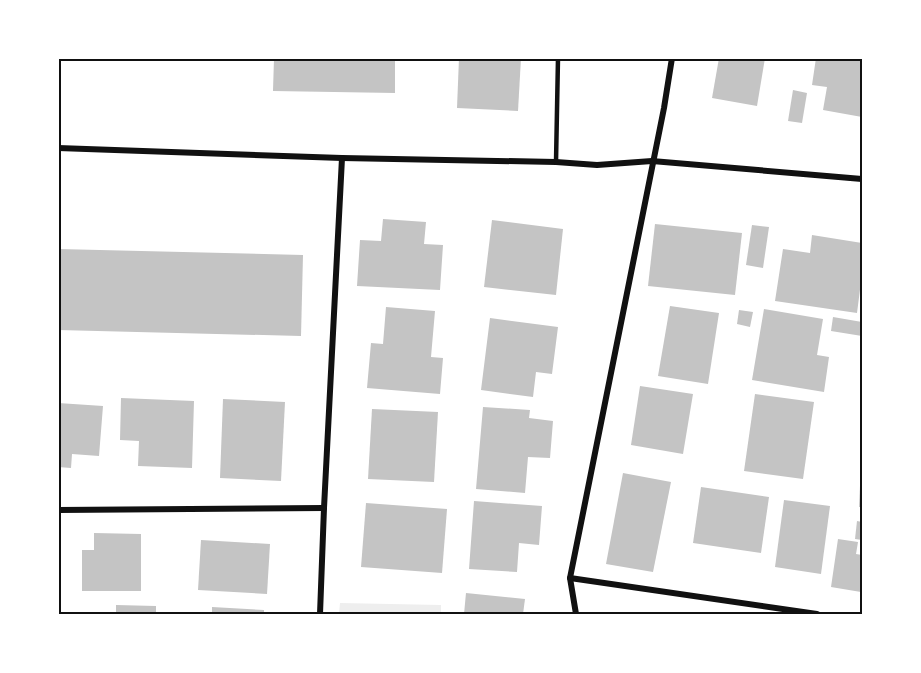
<svg xmlns="http://www.w3.org/2000/svg" width="921" height="673" font-family="Karla,sans-serif">
	<style>
		.green { fill: #eee }
		.building { fill: #c4c4c4 }
		.lines { fill: none; stroke-linecap: round; stroke-linejoin: round }
		.service { stroke: #111; stroke-width: 4.5 }
		.minor { stroke: #111; stroke-width: 6 }
		.neatline { fill: none; stroke: #111; stroke-width: 2 }
	</style>
	<rect width="100%" height="100%" fill="#fff"/>
	<polygon class="green" points="340,603 441,605 441,614 339,614"/>
	<g class="building">
		<polygon points="274,58 395,58 395,93 273,91"/>
		<polygon points="459,58 521,58 518,111 457,108"/>
		<polygon points="719,58 765,58 757,106 712,98"/>
		<polygon points="816,58 862,58 862,117 823,110 827,87 812,85"/>
		<polygon points="793,90 807,93 802,123 788,121"/>
		<polygon points="383,219 426,222 424,244 443,245 440,290 357,286 360,240 381,241"/>
		<polygon points="492,220 563,229 556,295 484,287"/>
		<polygon points="655,224 742,233 735,295 648,286"/>
		<polygon points="752,225 769,227 763,268 746,265"/>
		<polygon points="812,235 862,243 862,274 857,313 775,301 783,249 810,253"/>
		<polygon points="58,249 303,255 301,336 58,330"/>
		<polygon points="670,306 719,313 708,384 658,376"/>
		<polygon points="386,307 435,311 431,357 443,358 440,394 367,388 371,343 383,344"/>
		<polygon points="764,309 823,319 817,355 829,357 824,392 752,380"/>
		<polygon points="739,310 753,312 750,327 737,324"/>
		<polygon points="833,317 862,322 862,336 831,331"/>
		<polygon points="490,318 558,327 552,374 536,372 533,397 481,390"/>
		<polygon points="640,386 693,394 683,454 631,445"/>
		<polygon points="755,394 814,402 803,479 744,471"/>
		<polygon points="121,398 194,401 192,468 138,466 139,441 120,440"/>
		<polygon points="223,399 285,402 281,481 220,478"/>
		<polygon points="58,403 103,406 99,456 72,454 71,468 58,467"/>
		<polygon points="483,407 530,410 529,418 553,421 550,458 528,457 525,493 476,489"/>
		<polygon points="372,409 438,412 434,482 368,479"/>
		<polygon points="861,465 862,465 862,507 859,507"/>
		<polygon points="623,473 671,482 653,572 606,564"/>
		<polygon points="701,487 769,497 761,553 693,543"/>
		<polygon points="784,500 830,506 821,574 775,567"/>
		<polygon points="474,501 542,506 539,545 519,543 517,572 469,569"/>
		<polygon points="366,503 447,509 442,573 361,567"/>
		<polygon points="857,521 862,522 862,540 855,539"/>
		<polygon points="94,533 141,534 141,591 82,591 82,550 94,550"/>
		<polygon points="838,539 858,542 856,554 862,555 861,592 831,587"/>
		<polygon points="201,540 270,544 267,594 198,590"/>
		<polygon points="466,593 525,599 523,614 464,614"/>
		<polygon points="116,605 156,606 156,614 116,614"/>
		<polygon points="212,607 264,610 264,614 212,614"/>
	</g>
	<g class="lines">
		<polyline class="service" points="556,162 558,58"/>
		<g class="minor">
			<polyline points="58,148 342,158 556,162 597,165 652,161 862,179"/>
			<polyline points="58,510 324,508"/>
			<polyline points="570,578 817,614"/>
			<polyline points="320,614 324,508 342,158"/>
			<polyline points="576,614 570,578 664,108 672,58"/>
		</g>
	</g>
	<rect width="921" height="673" fill="none" stroke="#ffffff" stroke-width="120"/>
	<rect x="60" y="60" width="801" height="553" class="neatline"/>
</svg>
